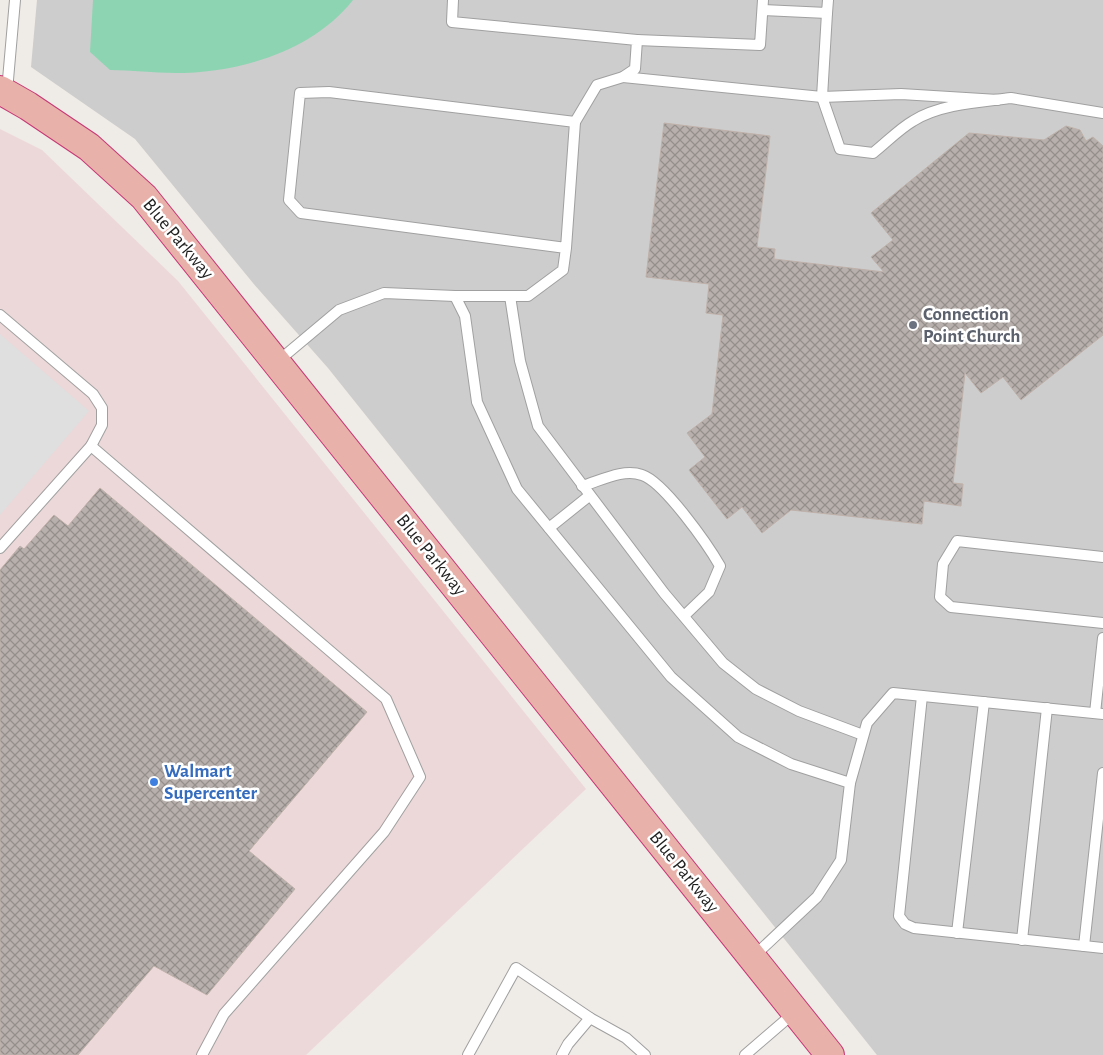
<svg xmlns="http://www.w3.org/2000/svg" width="1103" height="1055" font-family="'Alegreya Sans',sans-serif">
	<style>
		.commercial { fill: #edd8d9 }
		.religious { fill: #cdcdcd }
		.pitch { fill: #8dd5b2 }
		.parking { fill: #dfdfdf }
		.building { fill: url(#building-cross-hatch); stroke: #bfb1aa }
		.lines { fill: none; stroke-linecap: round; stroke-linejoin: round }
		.service-casing { stroke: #a0a0a0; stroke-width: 12 }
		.trunk-casing { stroke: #c73977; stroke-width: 30 }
		.service { stroke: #fff; stroke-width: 10 }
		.trunk { stroke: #e8b1aa; stroke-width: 28 }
		.worship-dot { fill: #6b7280; stroke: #fff; stroke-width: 2 }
		.shop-dot { fill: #3f7fe0; stroke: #fff; stroke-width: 2 }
		.labels { text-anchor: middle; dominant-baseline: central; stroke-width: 5; stroke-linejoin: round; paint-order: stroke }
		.street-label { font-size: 19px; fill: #1f1f1f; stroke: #fff }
		.worship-label { font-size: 19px; font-weight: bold; fill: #5b616d; stroke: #fff; text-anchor: start }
		.shop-label { font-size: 19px; font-weight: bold; fill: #366cbe; stroke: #fff; text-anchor: start }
	</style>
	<defs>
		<pattern id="building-cross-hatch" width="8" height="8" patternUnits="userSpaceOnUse" patternTransform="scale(1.25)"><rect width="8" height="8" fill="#b8b0ac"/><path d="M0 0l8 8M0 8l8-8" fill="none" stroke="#958f8b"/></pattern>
	</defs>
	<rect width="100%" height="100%" fill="#efebe6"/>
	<polygon class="commercial" points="0,129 42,150 178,281 586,789 306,1055 0,1055"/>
	<polygon class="religious" points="37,0 1103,0 1103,1055 877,1055 328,368 253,283 135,139 31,67"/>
	<path class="pitch" d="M93 0H353C312 52 238 73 175 73 153 73 131 70 110 70L90 52Z"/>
	<polygon class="parking" points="0,334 89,411 0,515"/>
	<g class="building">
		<polygon points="664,123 770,136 757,247 775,249 774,259 884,272 871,257 893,240 871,213 969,133 1044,140 1066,126 1080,130 1086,141 1093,137 1103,146 1103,335 1021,400 1003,377 981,393 965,373 953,483 963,484 961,506 924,501 922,524 791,510 762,533 742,507 727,519 689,470 705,457 687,433 712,414 723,315 706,313 709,284 646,277"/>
		<polygon points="100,488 367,712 249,851 295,889 207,995 154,966 78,1055 0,1055 0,570 20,546 24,549 54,515 68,526"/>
	</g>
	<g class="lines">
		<g class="service-casing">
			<g id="service">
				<polyline points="453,0 452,22 637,40 635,69 623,77 597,85 575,122"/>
				<polyline points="763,10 827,13 828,0"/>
				<polyline points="637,40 760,45 763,0"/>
				<polyline points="623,77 822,97 827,13"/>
				<polyline points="7,91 15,0"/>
				<path d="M998 100 901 94 822 97 840 149 873 153C886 143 899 129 913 121 940 104 980 102 1011 98L1103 113"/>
				<polyline points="453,296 528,296 563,270 566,248 301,213 289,200 300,93 329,92 575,122 566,248"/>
				<polyline points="510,296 520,361 538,426 664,593 723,663 756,689 799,711 863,735"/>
				<polyline points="0,315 93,394 102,408 102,425 91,446 0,548"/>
				<polyline points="277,362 339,310 384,293 455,296 465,316 477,402 517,489 671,677 738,737 791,764 850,783 841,860 817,897 753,957"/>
				<polyline points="91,446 386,699 420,777 384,832 224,1014 202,1055"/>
				<path d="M582 486C600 481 623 468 642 475 664 482 708 545 720 566L709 592 684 616"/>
				<polyline points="549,528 589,496"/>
				<polyline points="1103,557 957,541 943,564 940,597 951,607 1103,623"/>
				<polyline points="922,696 899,916 905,924 914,928 1103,948"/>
				<polyline points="1095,713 1103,638"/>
				<polyline points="850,783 867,723 893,693 1103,714"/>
				<polyline points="957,933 984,702"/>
				<polyline points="1022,940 1047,708"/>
				<polyline points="1084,946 1103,773"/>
				<polyline points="468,1055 516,968 590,1018"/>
				<polyline points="562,1055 568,1044 590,1018 626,1038 645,1055"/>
				<polyline points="745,1055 795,1012"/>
			</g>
		</g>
		<g class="trunk-casing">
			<polyline id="trunk" points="0,90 28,106 89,147 144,197 830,1055"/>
		</g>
		<use href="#service" class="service"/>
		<use href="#trunk" class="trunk"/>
	</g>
	<circle class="worship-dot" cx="913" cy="325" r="5"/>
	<circle class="shop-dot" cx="154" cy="782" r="5"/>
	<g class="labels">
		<g class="street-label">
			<text transform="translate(178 239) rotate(50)">Blue Parkway</text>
			<text transform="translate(431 555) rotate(51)">Blue Parkway</text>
			<text transform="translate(684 872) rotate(51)">Blue Parkway</text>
		</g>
		<g class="worship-label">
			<text x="923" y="314">Connection<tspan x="923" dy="22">Point Church</tspan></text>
		</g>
		<g class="shop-label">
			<text x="164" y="771">Walmart<tspan x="164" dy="22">Supercenter</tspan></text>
		</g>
	</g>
</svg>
